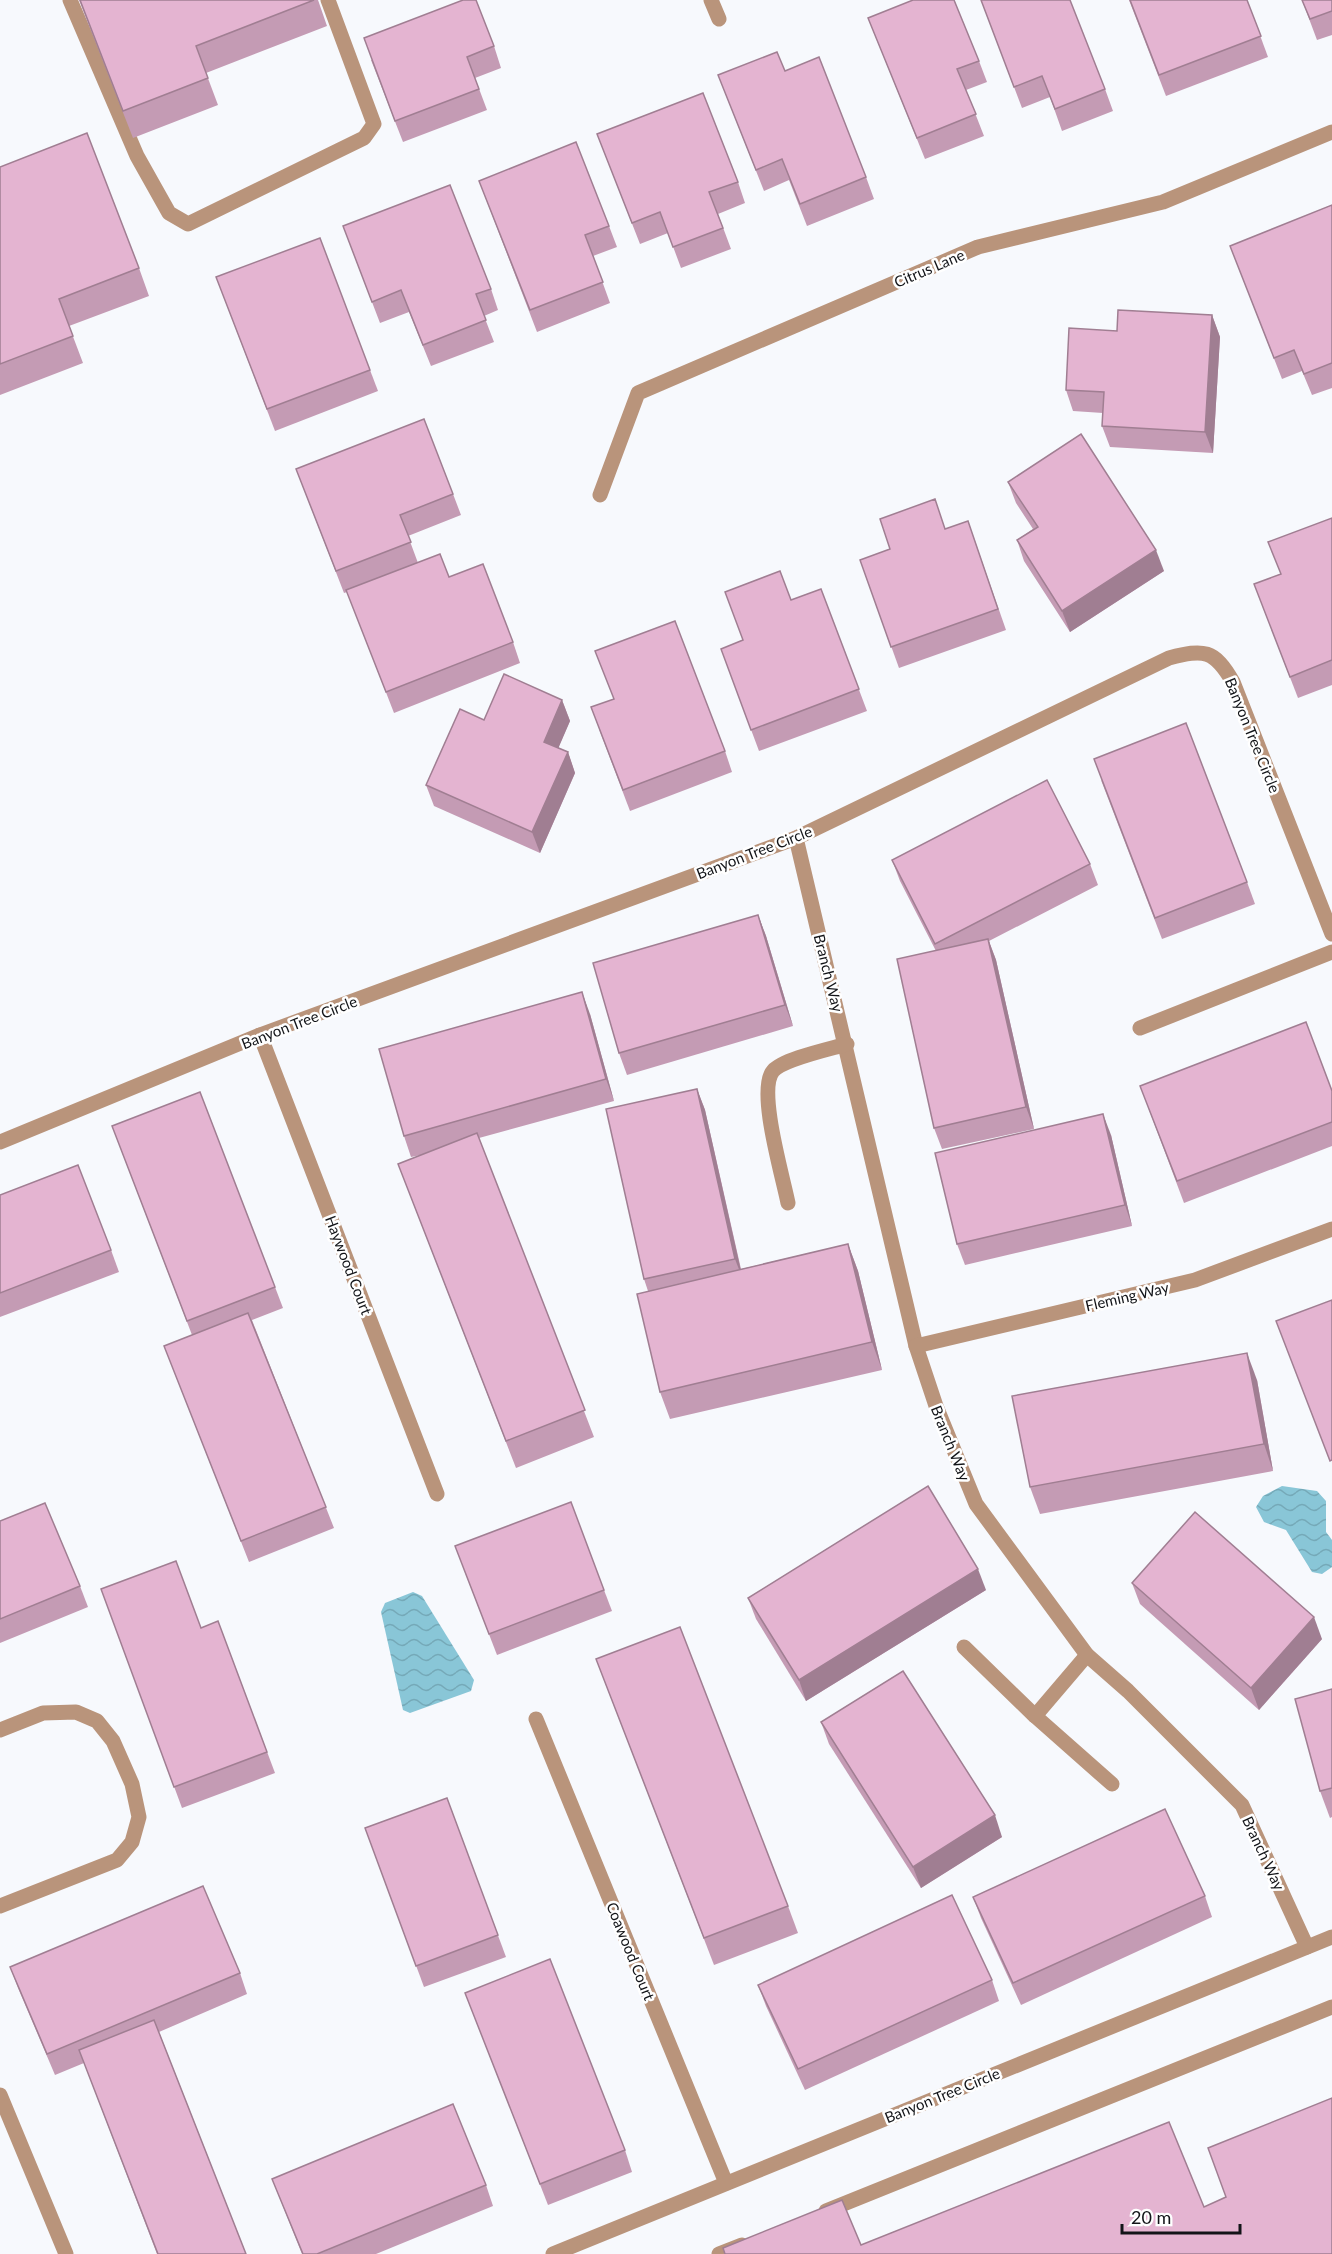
<svg xmlns="http://www.w3.org/2000/svg" width="1332" height="2254" font-family="Lato,sans-serif">
	<style>
		.water { fill: url(#water-waves) }
		.lines { fill: none; stroke-linecap: round; stroke-linejoin: round }
		.service { stroke: #b9947b; stroke-width: 15 }
		.minor { stroke: #b9947b; stroke-width: 15 }
		.wall { fill: #c49bb4 }
		.shaded-wall { fill: #a07e92 }
		.building { fill: #e4b4d1; stroke: #a07e92; stroke-width: 1.5 }
		.labels { text-anchor: middle; dominant-baseline: central; stroke-width: 5; stroke-linejoin: round; paint-order: stroke }
		.street-label { font-size: 15px; fill: #121418; stroke: #fff }
	</style>
	<defs>
		<pattern id="water-waves" width="16" height="10" patternUnits="userSpaceOnUse" patternTransform="scale(1.5)"><rect width="16" height="10" fill="#89c6d7"/><path d="M0 5q4-4 8 0t8 0" fill="none" stroke="#75a9b8"/></pattern>
	</defs>
	<rect width="100%" height="100%" fill="#f7f9fd"/>
	<g class="water">
		<polygon points="1282,1486 1317,1491 1326,1501 1326,1532 1332,1540 1332,1567 1322,1574 1312,1572 1286,1530 1264,1522 1256,1507 1263,1496"/>
		<polygon points="413,1592 422,1596 474,1680 471,1691 410,1713 403,1710 381,1612 385,1603"/>
	</g>
	<g class="lines">
		<g class="service">
			<polyline points="70,0 137,156 169,213 188,224 364,138 374,124 328,0"/>
			<polyline points="711,0 719,19"/>
			<polyline points="796,838 916,1346 936,1406 976,1504 1087,1655 1128,1691 1242,1805 1307,1947"/>
			<polyline points="1140,1028 1332,952"/>
			<polyline points="260,1035 437,1494"/>
			<path d="M0 1142 260 1035 796 838 1169 658C1204 649 1214 649 1233 682L1332 934"/>
			<path d="M788 1203C783 1177 757 1090 773 1071 783 1059 830 1049 847 1044"/>
			<polyline points="916,1346 1195,1280 1332,1229"/>
			<polyline points="964,1647 1035,1716 1112,1784"/>
			<polyline points="1035,1716 1087,1655"/>
			<polyline points="536,1719 726,2183"/>
			<polyline points="0,1730 43,1713 76,1712 97,1721 113,1741 132,1784 139,1817 132,1842 117,1860 0,1906"/>
			<polyline points="0,2095 66,2254"/>
			<polyline points="826,2211 1332,2007"/>
			<polyline points="553,2254 1332,1937"/>
			<polyline points="719,2254 742,2245"/>
		</g>
		<polyline class="minor" points="600,495 638,393 978,247 1163,202 1332,132"/>
	</g>
	<g class="wall">
		<polygon points="79,0 318,0 327,26 206,73 218,105 133,138"/>
		<polygon points="981,0 1105,89 1113,111 1062,131 1050,97 1022,108"/>
		<polygon points="1129,0 1247,0 1268,57 1166,96"/>
		<polygon points="1302,0 1332,0 1332,35 1317,40"/>
		<polygon points="868,18 979,61 987,82 966,90 984,136 925,159"/>
		<polygon points="494,46 501,68 475,78 487,110 403,142 371,60"/>
		<polygon points="785,71 866,177 874,199 807,226 789,180 764,191 718,75"/>
		<polygon points="597,134 738,182 745,203 718,214 731,249 681,268 668,233 640,244"/>
		<polygon points="0,167 139,268 149,296 69,326 83,363 0,395"/>
		<polygon points="479,181 609,226 617,247 593,256 610,303 537,332"/>
		<polygon points="1332,205 1332,388 1312,395 1302,371 1282,379 1230,246"/>
		<polygon points="351,247 491,289 498,310 484,316 494,342 431,366 409,312 380,323"/>
		<polygon points="224,298 370,370 378,391 275,431"/>
		<polygon points="1212,315 1220,337 1213,453 1110,447 1102,426 1103,413 1073,411 1066,390 1117,331"/>
		<polygon points="296,469 453,494 461,515 408,536 418,563 449,577 513,642 520,663 394,713 347,592 344,593"/>
		<polygon points="1008,482 1164,571 1070,632 1024,561 1017,540 1033,529 1016,503"/>
		<polygon points="1332,518 1332,685 1298,698 1262,605 1280,574"/>
		<polygon points="968,521 1006,630 899,668 860,560"/>
		<polygon points="821,589 867,711 759,751 721,649 743,640 791,600"/>
		<polygon points="562,700 570,721 558,748 568,752 575,773 540,853 434,806 426,785 484,720"/>
		<polygon points="599,729 725,751 732,772 630,811"/>
		<polygon points="1101,780 1247,882 1255,904 1162,939"/>
		<polygon points="892,860 1090,864 1098,885 989,941 996,960 1034,1129 942,1149 934,1128 936,951 900,881"/>
		<polygon points="758,915 766,936 793,1026 627,1075 619,1053"/>
		<polygon points="590,1014 614,1101 479,1138 594,1437 516,1468 398,1164 421,1155 411,1157 404,1136"/>
		<polygon points="697,1089 705,1110 741,1269 848,1244 858,1271 882,1370 670,1419 660,1392 648,1291 644,1279"/>
		<polygon points="1332,1091 1332,1146 1184,1203 1148,1107"/>
		<polygon points="1111,1135 1132,1226 965,1265 957,1244"/>
		<polygon points="120,1147 275,1287 283,1308 252,1320 334,1528 249,1562 164,1346 192,1335"/>
		<polygon points="0,1195 111,1250 119,1272 0,1317"/>
		<polygon points="1257,1380 1273,1471 1040,1514 1030,1487"/>
		<polygon points="0,1521 80,1586 88,1607 0,1643"/>
		<polygon points="463,1567 604,1590 612,1611 497,1655"/>
		<polygon points="1132,1583 1322,1639 1259,1710 1140,1604"/>
		<polygon points="101,1589 201,1628 218,1621 275,1773 182,1808"/>
		<polygon points="986,1590 806,1701 756,1619 748,1598"/>
		<polygon points="596,1659 788,1906 798,1933 714,1965"/>
		<polygon points="1332,1689 1332,1817 1330,1818 1320,1791"/>
		<polygon points="821,1722 1002,1837 921,1888 829,1744"/>
		<polygon points="447,1798 506,1957 424,1987 365,1828"/>
		<polygon points="1205,1896 1212,1917 1021,2005 981,1918 973,1897"/>
		<polygon points="10,1967 240,1973 247,1994 159,2032 246,2254 157,2254 84,2063 55,2075 18,1988"/>
		<polygon points="992,1980 999,2001 805,2090 766,2006 758,1985"/>
		<polygon points="465,1993 625,2150 632,2172 548,2205"/>
		<polygon points="272,2179 486,2185 493,2206 376,2254 302,2254"/>
	</g>
	<g class="shaded-wall">
		<polygon points="1212,315 1220,337 1213,453 1205,432"/>
		<polygon points="1156,550 1164,571 1070,632 1062,611"/>
		<polygon points="562,700 570,721 552,763 544,742"/>
		<polygon points="568,752 575,773 540,853 532,832"/>
		<polygon points="758,915 766,936 793,1026 785,1005"/>
		<polygon points="988,939 996,960 1034,1129 1026,1107"/>
		<polygon points="582,992 590,1014 614,1101 606,1079"/>
		<polygon points="697,1089 705,1110 743,1280 735,1259"/>
		<polygon points="1103,1114 1111,1135 1132,1226 1125,1205"/>
		<polygon points="848,1244 858,1271 882,1370 872,1342"/>
		<polygon points="1247,1353 1257,1380 1273,1471 1264,1444"/>
		<polygon points="978,1569 986,1590 806,1701 799,1680"/>
		<polygon points="1314,1617 1322,1639 1259,1710 1251,1688"/>
		<polygon points="995,1815 1002,1837 921,1888 913,1867"/>
	</g>
	<g class="building">
		<polygon points="80,0 314,0 196,46 208,78 123,111"/>
		<polygon points="463,0 476,0 494,46 467,57 479,89 395,121 364,38"/>
		<polygon points="913,0 954,0 979,61 957,69 976,114 917,138 868,18"/>
		<polygon points="981,0 1070,0 1105,89 1055,109 1042,76 1014,87"/>
		<polygon points="1130,0 1247,0 1261,36 1159,75"/>
		<polygon points="1302,0 1332,0 1332,11 1310,19"/>
		<polygon points="777,52 785,71 819,57 866,177 800,204 782,159 756,170 718,75"/>
		<polygon points="703,93 738,182 709,192 723,228 673,247 660,212 632,223 597,134"/>
		<polygon points="87,133 139,268 59,299 73,336 0,364 0,167"/>
		<polygon points="576,142 609,226 585,235 603,282 530,310 479,181"/>
		<polygon points="450,185 491,289 476,294 486,320 423,345 401,290 372,302 343,226"/>
		<polygon points="1332,205 1332,363 1304,374 1294,350 1274,358 1230,246"/>
		<polygon points="320,238 370,370 267,409 216,277"/>
		<polygon points="1118,310 1212,315 1205,432 1102,426 1104,392 1066,390 1069,328 1117,331"/>
		<polygon points="424,419 453,494 400,515 411,542 336,571 296,469"/>
		<polygon points="1081,434 1156,550 1062,611 1017,540 1038,527 1008,482"/>
		<polygon points="935,499 945,529 968,521 998,609 891,647 860,560 890,549 880,519"/>
		<polygon points="1332,518 1332,660 1290,677 1254,584 1281,574 1268,542"/>
		<polygon points="440,554 449,577 483,564 513,642 386,692 346,590"/>
		<polygon points="780,571 791,600 821,589 859,689 751,730 721,649 743,640 725,592"/>
		<polygon points="675,621 725,751 623,790 591,707 614,699 595,651"/>
		<polygon points="504,674 562,700 544,742 568,752 532,832 426,785 460,709 484,720"/>
		<polygon points="1186,723 1247,882 1155,918 1094,759"/>
		<polygon points="1047,780 1090,864 935,944 892,860"/>
		<polygon points="758,915 785,1005 619,1053 593,963"/>
		<polygon points="988,939 1026,1107 934,1128 897,959"/>
		<polygon points="582,992 606,1079 404,1136 379,1049"/>
		<polygon points="1306,1022 1332,1091 1332,1122 1177,1181 1140,1086"/>
		<polygon points="697,1089 735,1259 644,1279 606,1109"/>
		<polygon points="200,1092 275,1287 187,1321 112,1126"/>
		<polygon points="1103,1114 1125,1205 957,1244 935,1153"/>
		<polygon points="477,1133 585,1410 506,1441 398,1164"/>
		<polygon points="78,1165 111,1250 0,1293 0,1195"/>
		<polygon points="848,1244 872,1342 660,1392 637,1294"/>
		<polygon points="1332,1300 1332,1460 1330,1461 1276,1321"/>
		<polygon points="248,1313 326,1507 241,1541 164,1346"/>
		<polygon points="1247,1353 1264,1444 1030,1487 1012,1396"/>
		<polygon points="928,1486 978,1569 799,1680 748,1598"/>
		<polygon points="571,1502 604,1590 489,1634 455,1546"/>
		<polygon points="45,1503 80,1586 0,1619 0,1521"/>
		<polygon points="1195,1512 1314,1617 1251,1688 1132,1583"/>
		<polygon points="176,1561 201,1628 218,1621 267,1752 174,1787 101,1589"/>
		<polygon points="680,1627 788,1906 704,1938 596,1659"/>
		<polygon points="903,1671 995,1815 913,1867 821,1722"/>
		<polygon points="1332,1689 1332,1788 1320,1791 1295,1699"/>
		<polygon points="447,1798 498,1935 416,1966 365,1828"/>
		<polygon points="1165,1809 1205,1896 1013,1983 973,1897"/>
		<polygon points="203,1886 240,1973 47,2054 10,1967"/>
		<polygon points="952,1895 992,1980 798,2069 758,1985"/>
		<polygon points="550,1959 625,2150 540,2184 465,1993"/>
		<polygon points="154,2020 246,2254 158,2254 79,2050"/>
		<polygon points="1332,2098 1332,2254 725,2254 723,2248 842,2200 861,2245 1169,2122 1204,2207 1226,2197 1208,2148"/>
		<polygon points="453,2104 486,2185 317,2254 303,2254 272,2179"/>
	</g>
	<g class="labels">
		<g class="street-label">
			<text transform="translate(929 268) rotate(-23)">Citrus Lane</text>
			<text transform="translate(1253 735) rotate(68)">Banyon Tree Circle</text>
			<text transform="translate(754 852) rotate(-21)">Banyon Tree Circle</text>
			<text transform="translate(829 973) rotate(76)">Branch Way</text>
			<text transform="translate(299 1022) rotate(-21)">Banyon Tree Circle</text>
			<text transform="translate(349 1265) rotate(69)">Haywood Court</text>
			<text transform="translate(1127 1296) rotate(-13)">Fleming Way</text>
			<text transform="translate(951 1443) rotate(68)">Branch Way</text>
			<text transform="translate(1264 1853) rotate(65)">Branch Way</text>
			<text transform="translate(631 1951) rotate(68)">Coawood Court</text>
			<text transform="translate(942 2095) rotate(-22)">Banyon Tree Circle</text>
		</g>
	</g>
	<path d="M1122 2224v9h118v-9" fill="none" stroke="#121418" stroke-width="3"/>
	<text x="1131" y="2224" font-size="18" fill="#121418" stroke="#ffffff" stroke-width="4.5" paint-order="stroke">20 m</text>
</svg>
